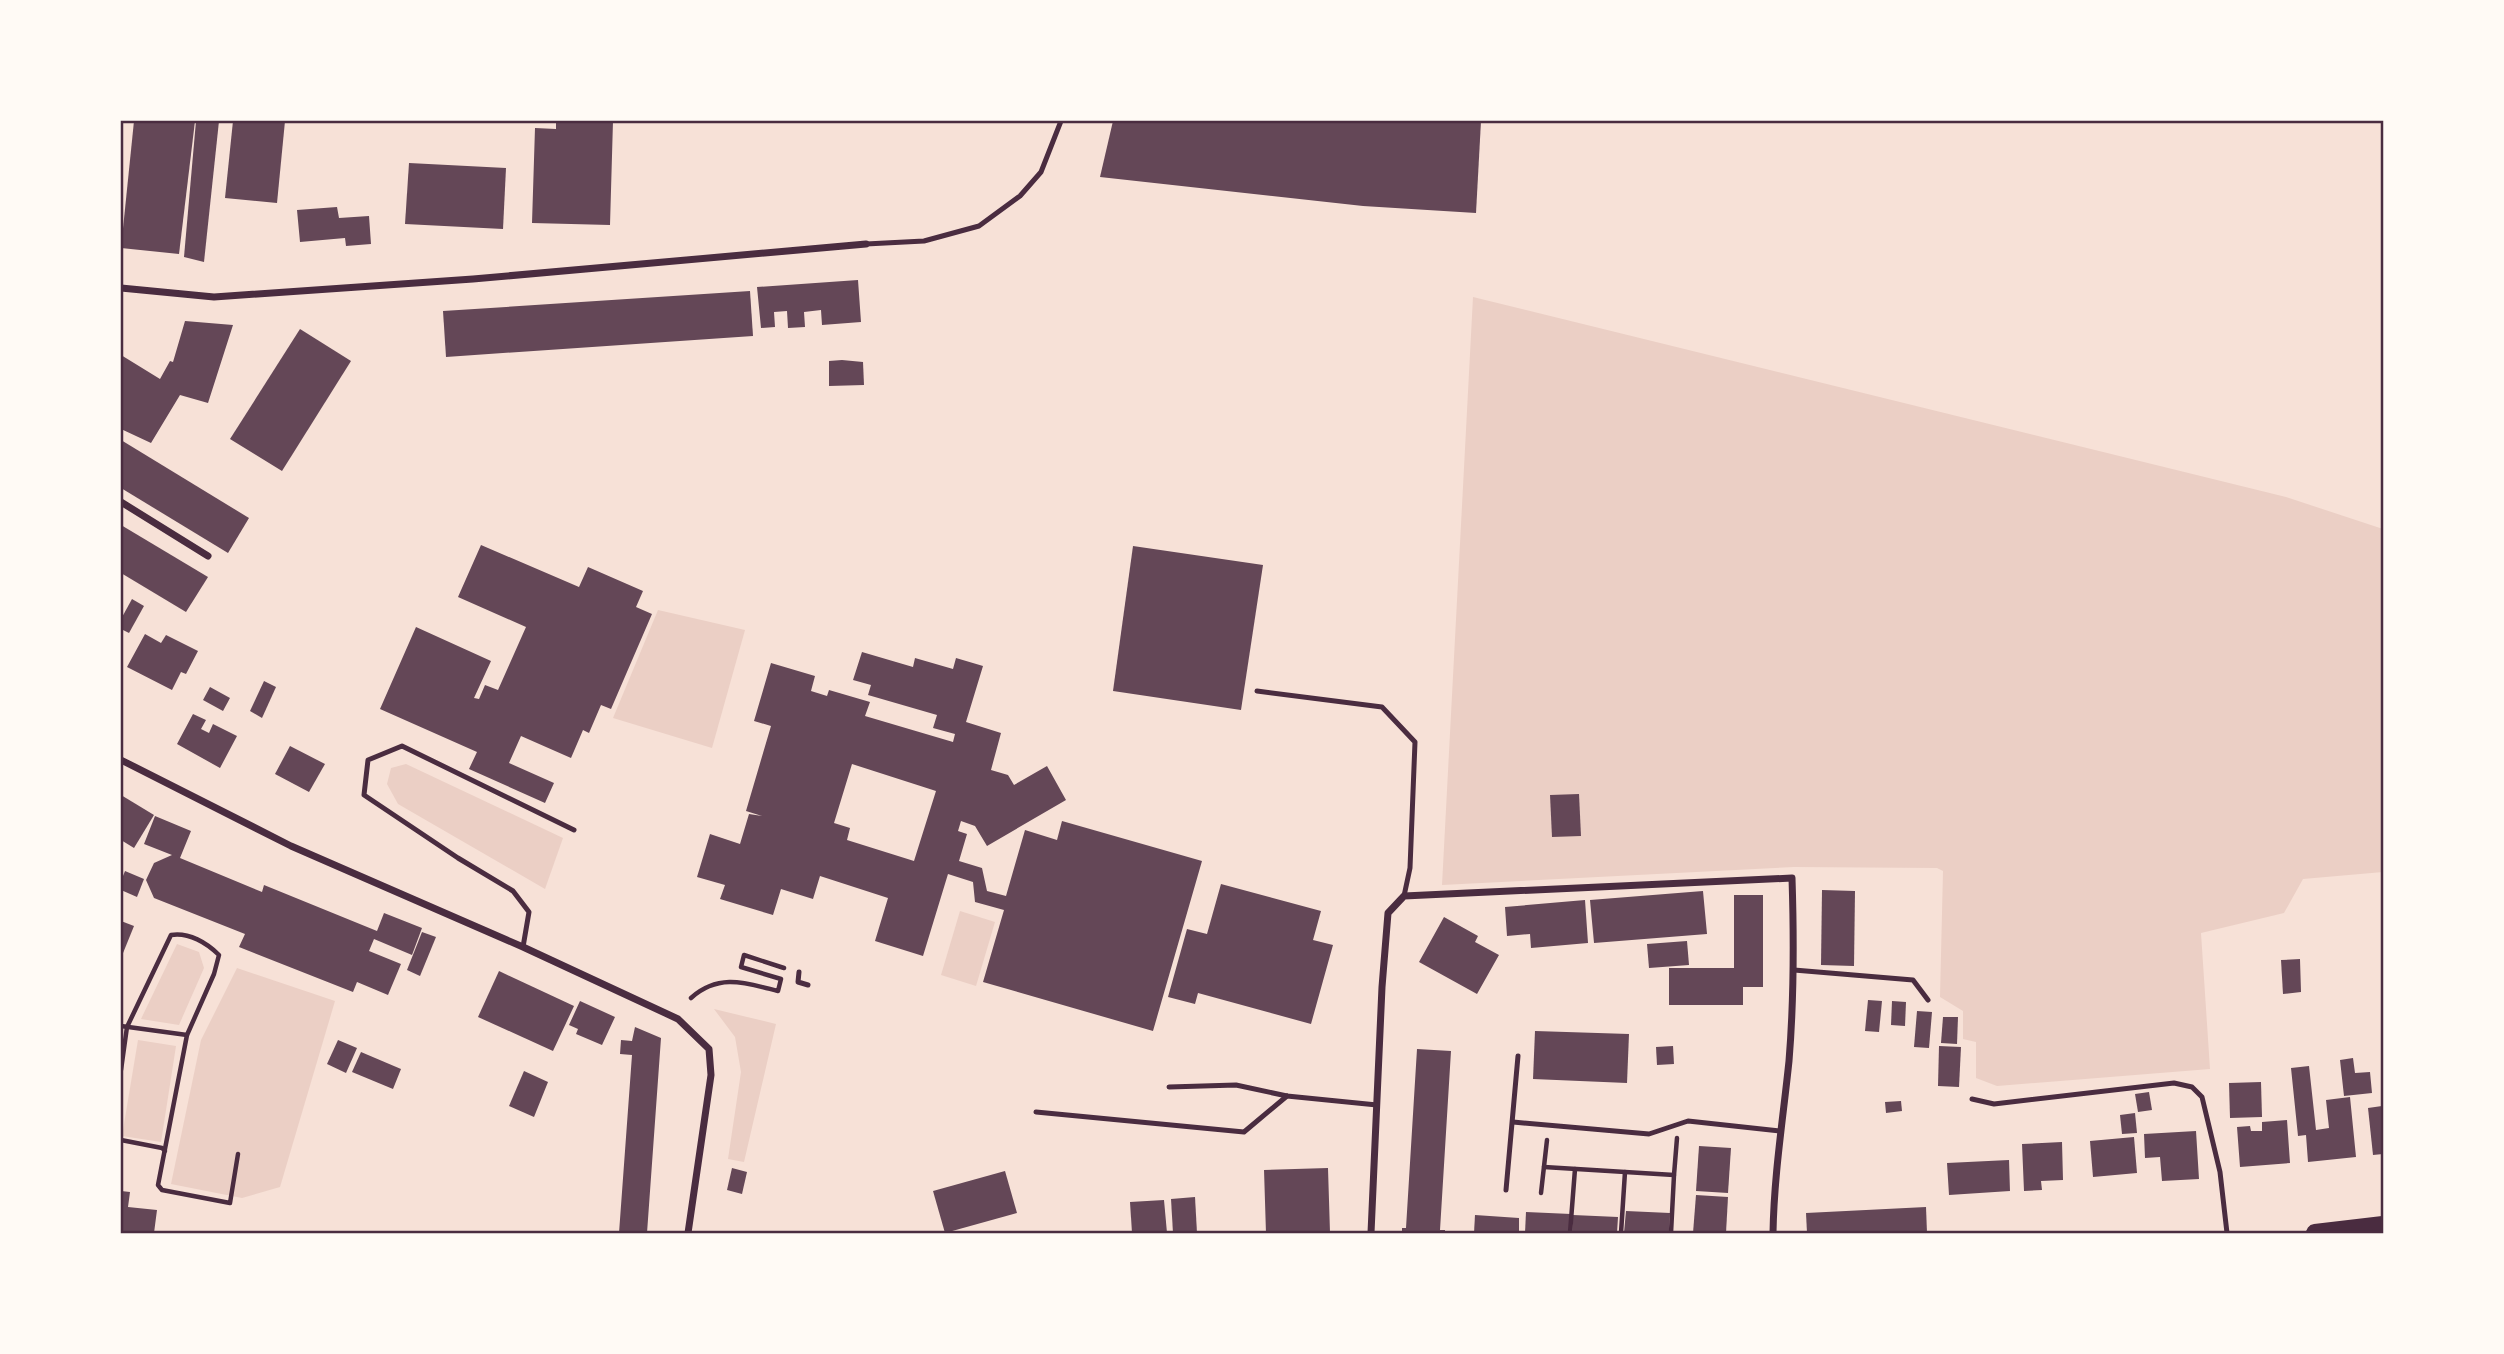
<svg xmlns="http://www.w3.org/2000/svg" width="2504" height="1354" font-family="Rubik,sans-serif">
	<style>
		.green { fill: #ebcfc5 }
		.building { fill: #644757; fill-rule: evenodd }
		.lines { fill: none; stroke-linecap: round; stroke-linejoin: round }
		.path { stroke: #4a2c40; stroke-width: 4.5 }
		.service { stroke: #4a2c40; stroke-width: 5 }
		.minor { stroke: #4a2c40; stroke-width: 7 }
		.primary { stroke: #4a2c40; stroke-width: 18 }
		.neatline { fill: none; stroke: #4a2c40; stroke-width: 2.5 }
	</style>
	<rect width="100%" height="100%" fill="#f7e1d7"/>
	<g class="green">
		<polygon points="1473,297 2286,497 2383,529 2383,872 2303,879 2284,913 2201,933 2210,1069 1997,1086 1976,1078 1976,1042 1963,1039 1963,1011 1940,997 1943,871 1937,868 1794,867 1442,885"/>
		<polygon points="658,610 745,630 712,748 613,718"/>
		<polygon points="406,764 563,838 545,889 398,804 387,784 391,768"/>
		<polygon points="960,911 995,922 976,986 941,975"/>
		<polygon points="177,944 199,952 204,968 179,1025 141,1019"/>
		<polygon points="237,968 335,1001 280,1187 242,1198 171,1184 201,1040"/>
		<polygon points="714,1009 776,1024 744,1162 728,1159 741,1072 735,1037"/>
		<polygon points="138,1040 176,1046 161,1142 122,1136"/>
	</g>
	<g class="building">
		<polygon points="134,121 195,121 179,254 121,248"/>
		<polygon points="196,121 219,121 204,262 184,257"/>
		<polygon points="233,121 285,121 277,203 225,198"/>
		<polygon points="556,121 613,121 610,225 532,223 535,128 556,129"/>
		<polygon points="1113,121 1481,121 1476,213 1363,206 1100,177"/>
		<polygon points="409,163 506,168 503,229 405,224"/>
		<polygon points="337,207 339,218 369,216 371,244 346,246 345,238 300,242 297,210"/>
		<polygon points="858,280 861,322 822,325 821,310 804,312 805,327 788,328 787,311 774,312 775,327 761,328 757,287"/>
		<polygon points="750,291 753,336 446,357 443,311"/>
		<polygon points="185,321 233,325 208,403 180,395 151,443 121,429 121,355 160,379 170,361 173,362"/>
		<polygon points="300,329 351,361 282,471 230,439"/>
		<polygon points="842,360 863,362 864,385 829,386 829,361"/>
		<polygon points="121,440 249,518 228,553 121,488"/>
		<polygon points="121,525 208,577 186,612 121,573"/>
		<polygon points="481,545 579,587 588,567 643,591 636,607 652,614 611,709 601,705 589,733 583,730 571,758 521,736 509,763 554,783 545,803 469,769 477,752 380,709 416,627 491,661 474,698 479,699 485,685 498,690 526,627 458,597"/>
		<polygon points="1133,546 1263,565 1241,710 1113,691"/>
		<polygon points="132,599 144,606 129,633 121,629 121,619"/>
		<polygon points="145,634 161,643 166,635 198,651 186,674 181,672 172,690 127,667"/>
		<path d="M862 652 913 667 915 658 953 669 956 658 983 666 966 722 1001 733 991 770 1008 775 1014 785 1047 766 1066 800 987 846 975 826 961 821 958 831 967 834 959 861 982 868 987 891 1006 896 1025 830 1057 840 1062 821 1202 861 1153 1031 983 982 1004 910 975 902 973 882 948 874 923 956 875 941 888 898 820 876 813 899 781 889 773 915 720 899 725 885 697 877 710 834 740 844 749 814 762 816 746 811 771 726 754 721 771 663 815 676 811 691 827 696 829 690 870 702 865 716 953 742 955 734 933 728 937 715 868 695 871 685 853 680ZM852 764 936 791 914 861 847 840 850 828 834 823Z"/>
		<polygon points="264,681 276,687 262,718 250,711"/>
		<polygon points="210,687 230,698 223,711 203,700"/>
		<polygon points="193,714 206,720 201,729 209,733 213,724 237,736 220,768 177,744"/>
		<polygon points="290,746 325,764 309,792 275,774"/>
		<polygon points="1579,794 1581,836 1552,837 1550,795"/>
		<polygon points="121,795 154,815 134,848 121,840"/>
		<polygon points="155,816 191,831 180,858 262,892 264,885 377,931 384,913 422,928 412,955 374,939 369,951 401,964 388,995 357,982 353,992 239,947 245,934 154,898 146,880 154,863 172,855 144,844"/>
		<polygon points="125,871 144,879 137,897 121,890 121,881"/>
		<polygon points="1221,884 1321,911 1313,940 1333,945 1311,1024 1198,993 1195,1004 1168,997 1187,929 1207,934"/>
		<polygon points="1822,890 1855,891 1854,966 1821,965"/>
		<polygon points="1703,891 1707,934 1594,943 1590,900"/>
		<polygon points="1734,895 1763,895 1763,987 1743,987 1743,1005 1669,1005 1669,968 1734,968"/>
		<polygon points="1585,900 1588,943 1531,948 1530,934 1507,936 1505,907"/>
		<polygon points="1444,917 1478,936 1475,942 1499,955 1477,994 1419,962"/>
		<polygon points="121,921 134,926 121,958"/>
		<polygon points="422,932 436,937 420,976 407,970"/>
		<polygon points="1687,941 1689,965 1649,968 1647,944"/>
		<polygon points="2300,959 2301,992 2283,994 2281,960"/>
		<polygon points="499,971 574,1006 553,1051 478,1017"/>
		<polygon points="1868,1000 1882,1001 1879,1032 1865,1031"/>
		<polygon points="580,1001 615,1017 602,1045 576,1034 578,1029 569,1025"/>
		<polygon points="1892,1001 1906,1002 1905,1026 1891,1025"/>
		<polygon points="1917,1011 1932,1012 1929,1048 1914,1047"/>
		<polygon points="1943,1017 1958,1017 1957,1044 1941,1043"/>
		<polygon points="635,1027 661,1038 647,1233 619,1233 632,1055 620,1054 621,1040 632,1041"/>
		<polygon points="1535,1031 1629,1034 1627,1083 1533,1079"/>
		<polygon points="338,1040 357,1048 346,1073 327,1064"/>
		<polygon points="1673,1046 1674,1064 1657,1065 1656,1047"/>
		<polygon points="1939,1046 1961,1047 1959,1087 1938,1086"/>
		<polygon points="1417,1049 1451,1051 1440,1230 1445,1230 1445,1233 1402,1233 1402,1228 1406,1228"/>
		<polygon points="361,1052 401,1069 393,1089 352,1072"/>
		<polygon points="2353,1058 2355,1073 2370,1072 2372,1093 2344,1096 2340,1060"/>
		<polygon points="2309,1066 2316,1130 2329,1128 2326,1100 2350,1097 2356,1157 2308,1162 2306,1135 2298,1136 2291,1068"/>
		<polygon points="524,1071 548,1082 534,1117 509,1106"/>
		<polygon points="2261,1082 2262,1117 2230,1118 2229,1083"/>
		<polygon points="2149,1092 2152,1110 2138,1112 2135,1094"/>
		<polygon points="1901,1101 1902,1111 1886,1113 1885,1102"/>
		<polygon points="2382,1106 2383,1154 2373,1155 2368,1108"/>
		<polygon points="2135,1113 2137,1133 2122,1134 2120,1115"/>
		<polygon points="2287,1120 2290,1163 2240,1167 2237,1127 2250,1126 2251,1131 2262,1131 2262,1122"/>
		<polygon points="2196,1131 2199,1179 2162,1181 2160,1157 2145,1158 2144,1134"/>
		<polygon points="2134,1137 2137,1173 2093,1177 2090,1141"/>
		<polygon points="2062,1142 2063,1180 2041,1181 2042,1190 2024,1191 2022,1144"/>
		<polygon points="1699,1146 1731,1148 1728,1193 1696,1191"/>
		<polygon points="2009,1160 2010,1191 1949,1195 1947,1163"/>
		<polygon points="732,1168 747,1172 742,1194 727,1190"/>
		<polygon points="1328,1168 1330,1233 1266,1233 1264,1170"/>
		<polygon points="1005,1171 1017,1213 945,1233 933,1191"/>
		<polygon points="121,1191 130,1192 128,1207 157,1210 154,1233 121,1233"/>
		<polygon points="1696,1195 1728,1197 1726,1233 1693,1233"/>
		<polygon points="1195,1197 1197,1233 1173,1233 1171,1199"/>
		<polygon points="1164,1200 1167,1233 1132,1233 1130,1202"/>
		<polygon points="1926,1207 1927,1233 1807,1233 1806,1213"/>
		<polygon points="1626,1211 1670,1213 1669,1233 1624,1233"/>
		<polygon points="1526,1212 1571,1214 1570,1233 1525,1233"/>
		<polygon points="1475,1215 1519,1218 1519,1233 1474,1233"/>
		<polygon points="1573,1215 1618,1217 1617,1233 1572,1233"/>
	</g>
	<g class="lines">
		<g class="path">
			<path d="M691 998C719 973 746 983 778 991L781 979 741 967 744 955 784 968"/>
			<polyline points="121,1026 187,1035"/>
			<path d="M121 1070 127 1027 171 935C189 932 207 943 219 955L214 974 187 1035 158 1185 162 1190 230 1203 238 1154"/>
			<polyline points="121,1140 162,1148 165,1151"/>
			<polyline points="1544,1167 1674,1175 1677,1138"/>
			<polyline points="1541,1193 1547,1140"/>
			<polyline points="1570,1233 1575,1169"/>
			<polyline points="1621,1233 1625,1172"/>
			<polyline points="1671,1233 1674,1175"/>
		</g>
		<g class="service">
			<polyline points="866,244 924,241 979,226 1020,196 1041,172 1061,121"/>
			<polyline points="1257,691 1382,707 1415,742 1410,868 1404,896"/>
			<polyline points="523,947 529,912 513,891 458,858 364,795 368,760 402,746 574,830"/>
			<polyline points="1794,970 1913,980 1928,1000"/>
			<polyline points="799,972 798,982 808,985"/>
			<polyline points="1169,1087 1236,1085 1287,1096 1377,1105"/>
			<polyline points="1972,1099 1994,1104 2174,1083 2192,1087 2202,1097 2220,1172 2227,1233"/>
			<polyline points="1036,1112 1244,1132 1287,1096"/>
			<polyline points="1513,1122 1649,1134 1688,1121 1780,1131"/>
			<polyline points="1506,1190 1518,1056"/>
		</g>
		<g class="minor">
			<polyline points="121,288 214,297 473,279 866,244"/>
			<polyline points="121,502 208,556"/>
			<polyline points="121,760 291,846 523,947 678,1019 709,1049 711,1075 688,1233"/>
			<path d="M1371 1233 1382 987 1388 913 1404 896 1792 878C1794 939 1794 1000 1789 1061 1783 1119 1774 1175 1773 1233"/>
		</g>
		<polyline class="primary" points="2315,1233 2383,1225"/>
	</g>
	<rect width="2504" height="1354" fill="none" stroke="#fffaf5" stroke-width="245"/>
	<rect x="122" y="122" width="2260" height="1110" class="neatline"/>
</svg>
